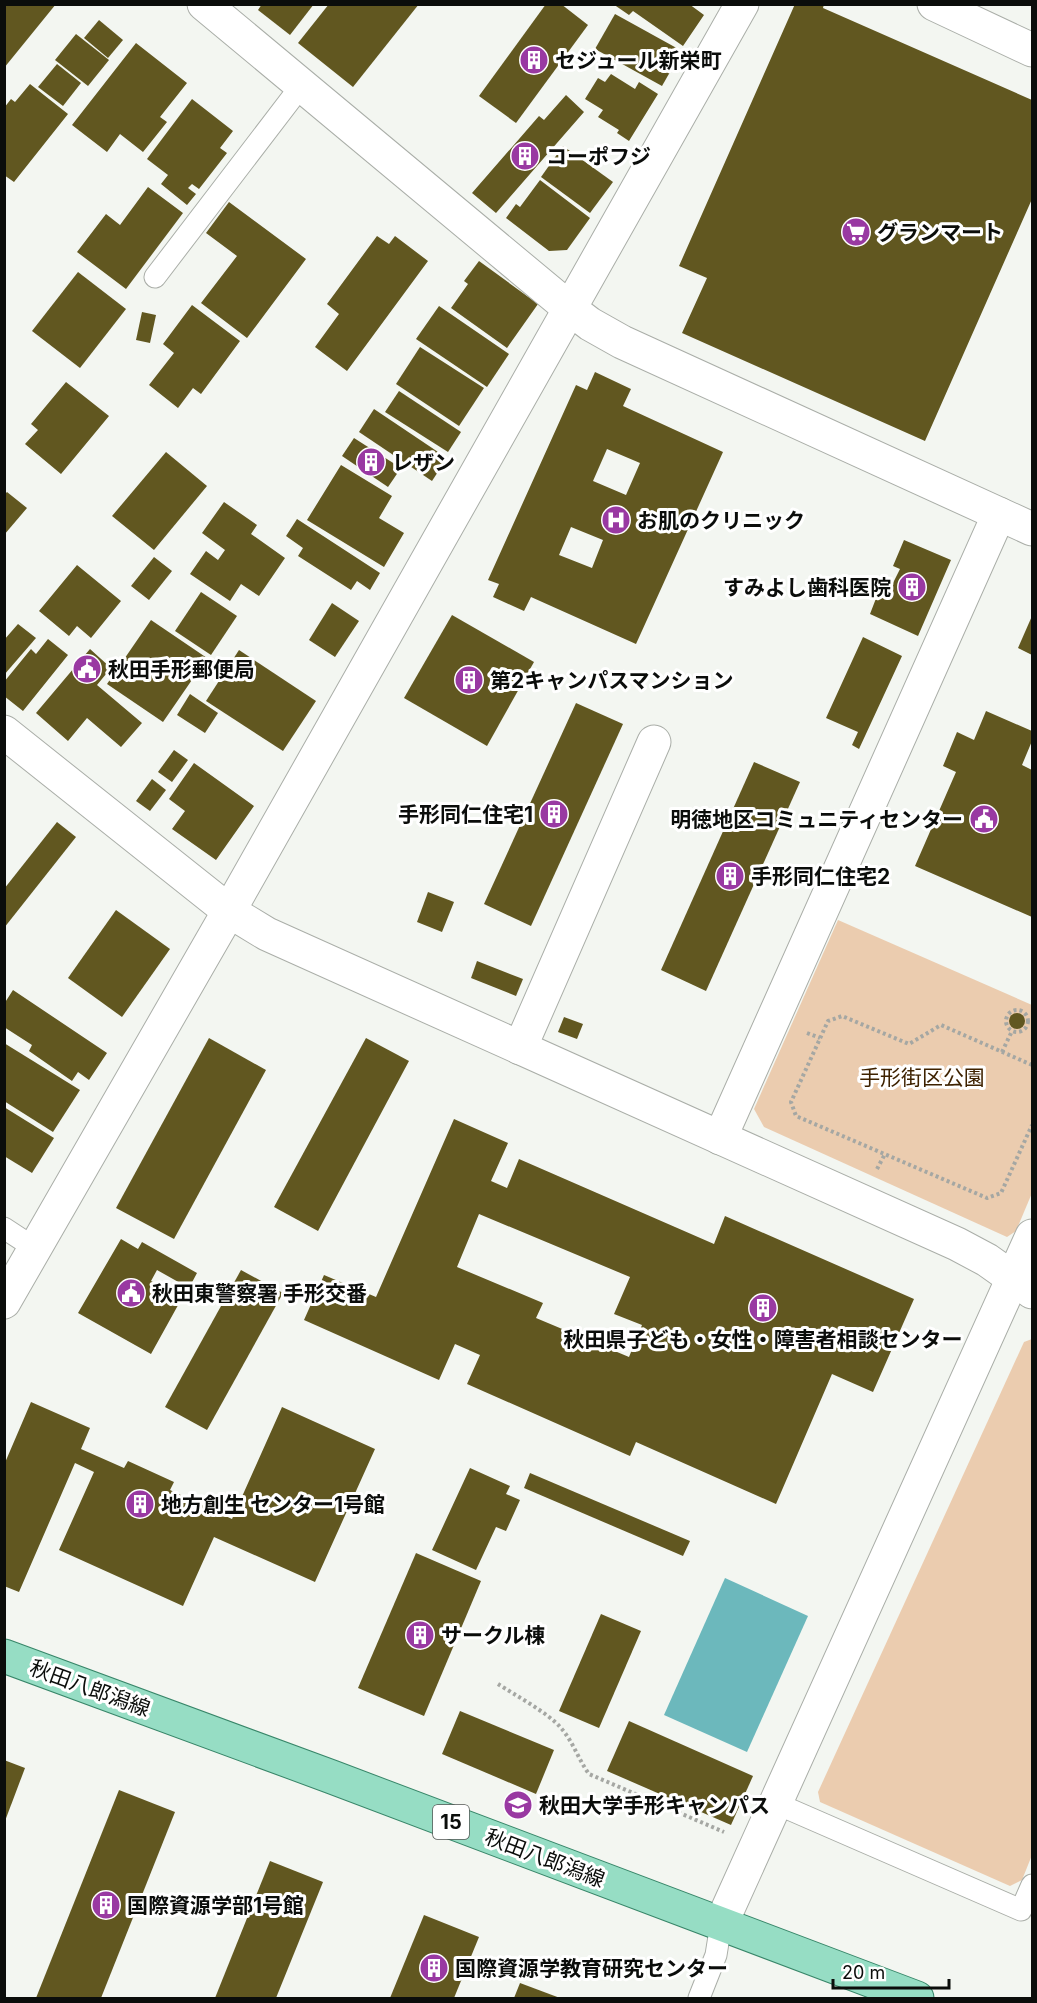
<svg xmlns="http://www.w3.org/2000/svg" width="1037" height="2003" font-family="Inter,'Noto Sans JP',sans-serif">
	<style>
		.green { fill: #ebccaf }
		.water { fill: #6cb8bc }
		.building { fill: #615720; fill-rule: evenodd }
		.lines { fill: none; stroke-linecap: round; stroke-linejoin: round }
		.lane-casing { stroke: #aaaea8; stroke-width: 23 }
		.street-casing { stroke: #aaaea8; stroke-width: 35 }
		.secondary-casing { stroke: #aaaea8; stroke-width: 35 }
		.primary-casing { stroke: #388669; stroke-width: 35 }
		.path { stroke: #a5a7a3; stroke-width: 4; stroke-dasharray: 3 3; stroke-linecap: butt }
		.lane { stroke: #fff; stroke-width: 21 }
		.street { stroke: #fff; stroke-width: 33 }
		.secondary { stroke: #fff; stroke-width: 33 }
		.primary { stroke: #96ddc4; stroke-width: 33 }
		.labels { text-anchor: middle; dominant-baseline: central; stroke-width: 6; stroke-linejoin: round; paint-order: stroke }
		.shield { fill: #fff; stroke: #545654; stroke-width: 1.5 }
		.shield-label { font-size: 20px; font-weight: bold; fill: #0b0d0b }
		.poi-label { font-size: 21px; font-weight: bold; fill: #0b0d0b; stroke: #fff; text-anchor: start }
		.park-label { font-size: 21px; fill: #3e2200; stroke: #fff }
		.street-label { font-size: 21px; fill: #0b0d0b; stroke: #fff }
	</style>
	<rect width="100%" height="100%" fill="#f3f6f1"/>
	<g class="green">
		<polygon points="838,920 1032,1005 1032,1193 1016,1231 1007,1237 764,1127 754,1109"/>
		<polygon points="1032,1339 1032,1855 1022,1880 1010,1886 820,1802 818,1792 1024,1342"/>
	</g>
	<polygon class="water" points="725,1578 808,1616 747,1752 664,1715"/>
	<g class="building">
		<polygon points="4,4 56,4 4,68"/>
		<polygon points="262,4 314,4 290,35 258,10"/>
		<polygon points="329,4 419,4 353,87 298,43"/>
		<polygon points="546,4 561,4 588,25 516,123 479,96"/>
		<polygon points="613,4 689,4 704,15 683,46 633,11 629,15"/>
		<polygon points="795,4 824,4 823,8 1032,100 1032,199 925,441 682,333 707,278 679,266"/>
		<polygon points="615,14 682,51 662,86 595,49"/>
		<polygon points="99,20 123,40 108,58 84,38"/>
		<polygon points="76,34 109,60 88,86 55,60"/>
		<polygon points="136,43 187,83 160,117 167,122 143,152 120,134 107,152 72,125"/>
		<polygon points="57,64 81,83 63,106 38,87"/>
		<polygon points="611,74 635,89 639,82 658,94 629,141 617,133 619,130 598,117 603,110 585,99 598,78 605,82"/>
		<polygon points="30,84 68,114 14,182 4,175 4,108 11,99 15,102"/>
		<polygon points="566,95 584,112 496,213 472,193 539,116 544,120"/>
		<polygon points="192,99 233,131 220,148 227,153 199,189 192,184 188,188 196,194 187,205 161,184 168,175 147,159"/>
		<polygon points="563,146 613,182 590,213 541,177"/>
		<polygon points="540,180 590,218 567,250 549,251 506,218 516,204 520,207"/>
		<polygon points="148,187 183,213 126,289 77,252 106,214 120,225"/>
		<polygon points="229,202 306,259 247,338 201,303 237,256 206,233"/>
		<polygon points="377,236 389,244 395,236 428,261 347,371 315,347 339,314 327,304"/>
		<polygon points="479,261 538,304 507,348 451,308 468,284 464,281"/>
		<polygon points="78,272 126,309 80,368 32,331"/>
		<polygon points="192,305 240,341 201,394 193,388 178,408 149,385 174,353 163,344"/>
		<polygon points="439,306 509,354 487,387 416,339"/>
		<polygon points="142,312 156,315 150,343 136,340"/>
		<polygon points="420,347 484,388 459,426 396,384"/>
		<path d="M595 372 631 389 623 406 723 452 636 644 531 597 524 611 493 597 499 584 488 580 576 385 587 390ZM607 449 640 463 626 495 593 481ZM571 527 603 540 592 568 559 555Z"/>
		<polygon points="66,382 109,416 61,474 25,444 38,430 31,424"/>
		<polygon points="399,391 461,432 448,452 385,412"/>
		<polygon points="374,409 447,458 432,481 359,432"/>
		<polygon points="354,438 401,468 388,487 342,456"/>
		<polygon points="166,452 207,486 154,550 112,516"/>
		<polygon points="341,465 392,496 379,518 404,533 384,567 307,520"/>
		<polygon points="7,492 27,508 4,535 4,495"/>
		<polygon points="224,502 257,525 251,534 285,558 259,596 241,584 230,601 190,574 206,551 218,560 225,550 202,533"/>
		<polygon points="297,519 380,573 370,590 357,581 351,590 298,556 303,548 286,536"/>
		<polygon points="904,540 951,560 918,636 870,614 880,588 884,589 887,585 891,587 900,569 893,566"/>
		<polygon points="154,557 172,571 149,600 131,586"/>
		<polygon points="77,565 121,601 91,638 77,626 69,636 39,611"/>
		<polygon points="201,592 237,616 211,655 175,631"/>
		<polygon points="332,603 359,621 335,657 309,640"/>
		<polygon points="452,615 534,662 487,746 404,698"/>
		<polygon points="1032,616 1032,655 1018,648"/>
		<polygon points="151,620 207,658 163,722 107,684"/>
		<polygon points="18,624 36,638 4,675 4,640"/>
		<polygon points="863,637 902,656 859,749 852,745 858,732 826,718"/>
		<polygon points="48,639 68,655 23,711 4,696 4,682 31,649 36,654"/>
		<polygon points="90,649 111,668 97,685 142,723 121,747 87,718 68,741 36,713"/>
		<polygon points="239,650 316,701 283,751 206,701"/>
		<polygon points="190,694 218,713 205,733 177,715"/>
		<polygon points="576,703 623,724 531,926 484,904"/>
		<polygon points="986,711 1032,731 1032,741 1022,765 1032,770 1032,917 915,866 956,772 943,766 957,732 974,740"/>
		<polygon points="174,750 188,760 172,782 158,772"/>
		<polygon points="754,762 800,782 706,991 661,970"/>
		<polygon points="194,763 254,806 216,860 172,829 185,811 169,799"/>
		<polygon points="152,779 166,790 150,811 136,801"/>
		<polygon points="57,822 76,837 4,928 4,889"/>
		<polygon points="428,892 454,902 442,932 417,922"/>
		<polygon points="116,910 170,949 122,1017 68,978"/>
		<polygon points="477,961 523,979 516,996 471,978"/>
		<polygon points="13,990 107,1053 89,1080 78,1072 72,1081 29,1051 32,1045 4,1027 4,1004"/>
		<circle cx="1017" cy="1021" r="8"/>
		<polygon points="564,1017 583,1024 577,1039 558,1032"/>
		<polygon points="209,1038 266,1070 174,1239 116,1208"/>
		<polygon points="366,1038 409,1061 318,1231 274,1207"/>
		<polygon points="4,1043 80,1090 53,1132 4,1101"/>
		<polygon points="4,1107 54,1138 32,1173 4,1156"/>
		<path d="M454 1119 508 1143 491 1181 507 1188 519 1159 714 1244 725 1216 914 1299 873 1392 832 1374 776 1504 636 1442 630 1456 467 1384 480 1355 455 1344 439 1380 304 1320 324 1275 376 1297ZM479 1214 630 1277 614 1314 642 1325 629 1357 536 1318 543 1303 457 1267Z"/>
		<polygon points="121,1239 138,1249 142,1242 197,1273 189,1288 157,1270 151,1281 182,1298 151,1354 78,1313"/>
		<polygon points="241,1270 283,1293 207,1430 165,1407"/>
		<polygon points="31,1402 90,1428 81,1449 124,1468 128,1461 174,1482 170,1490 232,1519 282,1407 375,1449 315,1582 214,1537 183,1606 59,1550 94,1472 75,1463 19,1592 4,1586 4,1465"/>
		<polygon points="470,1468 510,1486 506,1494 520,1500 506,1531 496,1527 476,1570 432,1550"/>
		<polygon points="530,1473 690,1541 683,1556 524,1488"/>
		<polygon points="416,1553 481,1581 424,1716 358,1688"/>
		<polygon points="601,1614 641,1631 599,1728 559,1711"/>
		<polygon points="460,1711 554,1750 536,1794 442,1754"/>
		<polygon points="629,1721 753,1776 731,1825 607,1771"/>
		<polygon points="4,1760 25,1768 5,1821 4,1821"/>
		<polygon points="119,1790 175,1812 101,1998 36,1998"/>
		<polygon points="270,1861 323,1882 276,1998 215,1998"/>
		<polygon points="424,1915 479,1937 454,1998 390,1998"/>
		<polygon points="520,1983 560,1998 514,1998"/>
	</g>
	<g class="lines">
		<g class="lane-casing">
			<g id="lane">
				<polyline points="155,277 301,86"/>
				<polyline points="4,1228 36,1249"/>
				<polyline points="775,1803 1021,1910 1032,1885"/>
				<polyline points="699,1998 716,1955 721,1924"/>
			</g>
		</g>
		<g class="street-casing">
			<g id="street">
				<polyline points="204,4 569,308"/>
				<polyline points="934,4 1032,50"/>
				<polyline points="4,732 229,911"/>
				<polyline points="520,1048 654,742"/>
				<polyline points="720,1138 999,514"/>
			</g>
		</g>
		<g class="secondary-casing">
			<g id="secondary">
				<polyline points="569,308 590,324 622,342 1032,529"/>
				<polyline points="229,911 267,934 957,1244 987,1260 1032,1292"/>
				<polyline points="4,1302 229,911 742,4"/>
				<polyline points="721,1924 1032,1236"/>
			</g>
		</g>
		<g class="primary-casing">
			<polyline id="primary" points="4,1656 332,1777 917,1998"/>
		</g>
		<g class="path">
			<circle cx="1017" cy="1021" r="11"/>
			<polyline points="807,1033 820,1038"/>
			<polyline points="1002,1052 1012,1031"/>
			<polyline points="1032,1065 941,1025 909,1044 842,1016 828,1021 791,1102 796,1116 987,1198 1001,1193 1032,1125"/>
			<polyline points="877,1169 885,1154"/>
			<path d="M498 1684C515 1695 548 1713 560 1727 573 1741 578 1759 589 1774L724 1832"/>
		</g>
		<use href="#lane" class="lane"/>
		<use href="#street" class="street"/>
		<use href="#secondary" class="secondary"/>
		<use href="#primary" class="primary"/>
	</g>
	<defs>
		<g id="building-disc" transform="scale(1.5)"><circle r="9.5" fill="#9939a2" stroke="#fff"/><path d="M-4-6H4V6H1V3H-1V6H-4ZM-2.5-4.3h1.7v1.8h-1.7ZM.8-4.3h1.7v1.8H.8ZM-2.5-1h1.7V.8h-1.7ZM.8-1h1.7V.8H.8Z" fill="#fff"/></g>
		<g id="supermarket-disc" transform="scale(1.5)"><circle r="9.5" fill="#9939a2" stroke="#fff"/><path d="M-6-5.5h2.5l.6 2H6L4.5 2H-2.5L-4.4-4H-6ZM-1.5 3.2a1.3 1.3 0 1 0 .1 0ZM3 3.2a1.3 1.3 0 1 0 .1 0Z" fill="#fff"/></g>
		<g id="hospital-disc" transform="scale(1.5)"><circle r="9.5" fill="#9939a2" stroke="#fff"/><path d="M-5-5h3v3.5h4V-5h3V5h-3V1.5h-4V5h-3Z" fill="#fff"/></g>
		<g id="civic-disc" transform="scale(1.5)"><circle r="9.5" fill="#9939a2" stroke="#fff"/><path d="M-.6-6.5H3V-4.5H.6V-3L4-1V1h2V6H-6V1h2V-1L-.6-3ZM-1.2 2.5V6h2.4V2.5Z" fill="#fff"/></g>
		<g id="university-disc" transform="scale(1.5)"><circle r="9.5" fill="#9939a2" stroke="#fff"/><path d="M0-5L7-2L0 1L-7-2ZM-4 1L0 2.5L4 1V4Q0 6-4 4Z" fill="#fff"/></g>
	</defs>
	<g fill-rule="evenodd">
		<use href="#building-disc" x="534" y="60"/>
		<use href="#building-disc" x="525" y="156"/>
		<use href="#supermarket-disc" x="856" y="232"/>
		<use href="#building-disc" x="371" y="462"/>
		<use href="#hospital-disc" x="616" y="520"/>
		<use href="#building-disc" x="912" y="587"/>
		<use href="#civic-disc" x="87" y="669"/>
		<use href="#building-disc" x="469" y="680"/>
		<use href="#building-disc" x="554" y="814"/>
		<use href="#civic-disc" x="984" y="819"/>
		<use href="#building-disc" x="730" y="876"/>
		<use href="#civic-disc" x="131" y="1293"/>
		<use href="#building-disc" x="763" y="1308"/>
		<use href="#building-disc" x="140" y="1504"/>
		<use href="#building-disc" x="420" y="1635"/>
		<use href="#university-disc" x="518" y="1805"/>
		<use href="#building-disc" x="106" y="1905"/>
		<use href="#building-disc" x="434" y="1968"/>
	</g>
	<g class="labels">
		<rect class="shield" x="433" y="1805" width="36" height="34" rx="4.5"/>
		<g class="shield-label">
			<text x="451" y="1822">15</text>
		</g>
		<g class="poi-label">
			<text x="555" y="60">セジュール新栄町</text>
			<text x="546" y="156">コーポフジ</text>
			<text x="877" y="232">グランマート</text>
			<text x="392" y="462">レザン</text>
			<text x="637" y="520">お肌のクリニック</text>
			<text x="891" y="587" text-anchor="end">すみよし歯科医院</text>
			<text x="108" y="669">秋田手形郵便局</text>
			<text x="490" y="680">第2キャンパスマンション</text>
			<text x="533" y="814" text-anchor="end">手形同仁住宅1</text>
			<text x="963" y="819" text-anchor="end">明徳地区コミュニティセンター</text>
			<text x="751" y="876">手形同仁住宅2</text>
			<text x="152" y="1293">秋田東警察署 手形交番</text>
			<text x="763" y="1339" text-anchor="middle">秋田県子ども・女性・障害者相談センター</text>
			<text x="161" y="1504">地方創生 センター1号館</text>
			<text x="441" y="1635">サークル棟</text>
			<text x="539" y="1805">秋田大学手形キャンパス</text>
			<text x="127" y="1905">国際資源学部1号館</text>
			<text x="455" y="1968">国際資源学教育研究センター</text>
		</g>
		<g class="park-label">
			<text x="922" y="1077">手形街区公園</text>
		</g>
		<g class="street-label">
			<text transform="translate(90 1688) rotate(20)">秋田八郎潟線</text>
			<text transform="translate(545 1858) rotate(21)">秋田八郎潟線</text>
		</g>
	</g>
	<rect width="1037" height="2003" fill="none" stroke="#0b0d0b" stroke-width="12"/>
	<path d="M833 1979v9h116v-9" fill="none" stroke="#0b0d0b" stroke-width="3"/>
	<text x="842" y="1979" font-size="18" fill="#0b0d0b" stroke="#ffffff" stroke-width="4.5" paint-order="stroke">20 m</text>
</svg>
